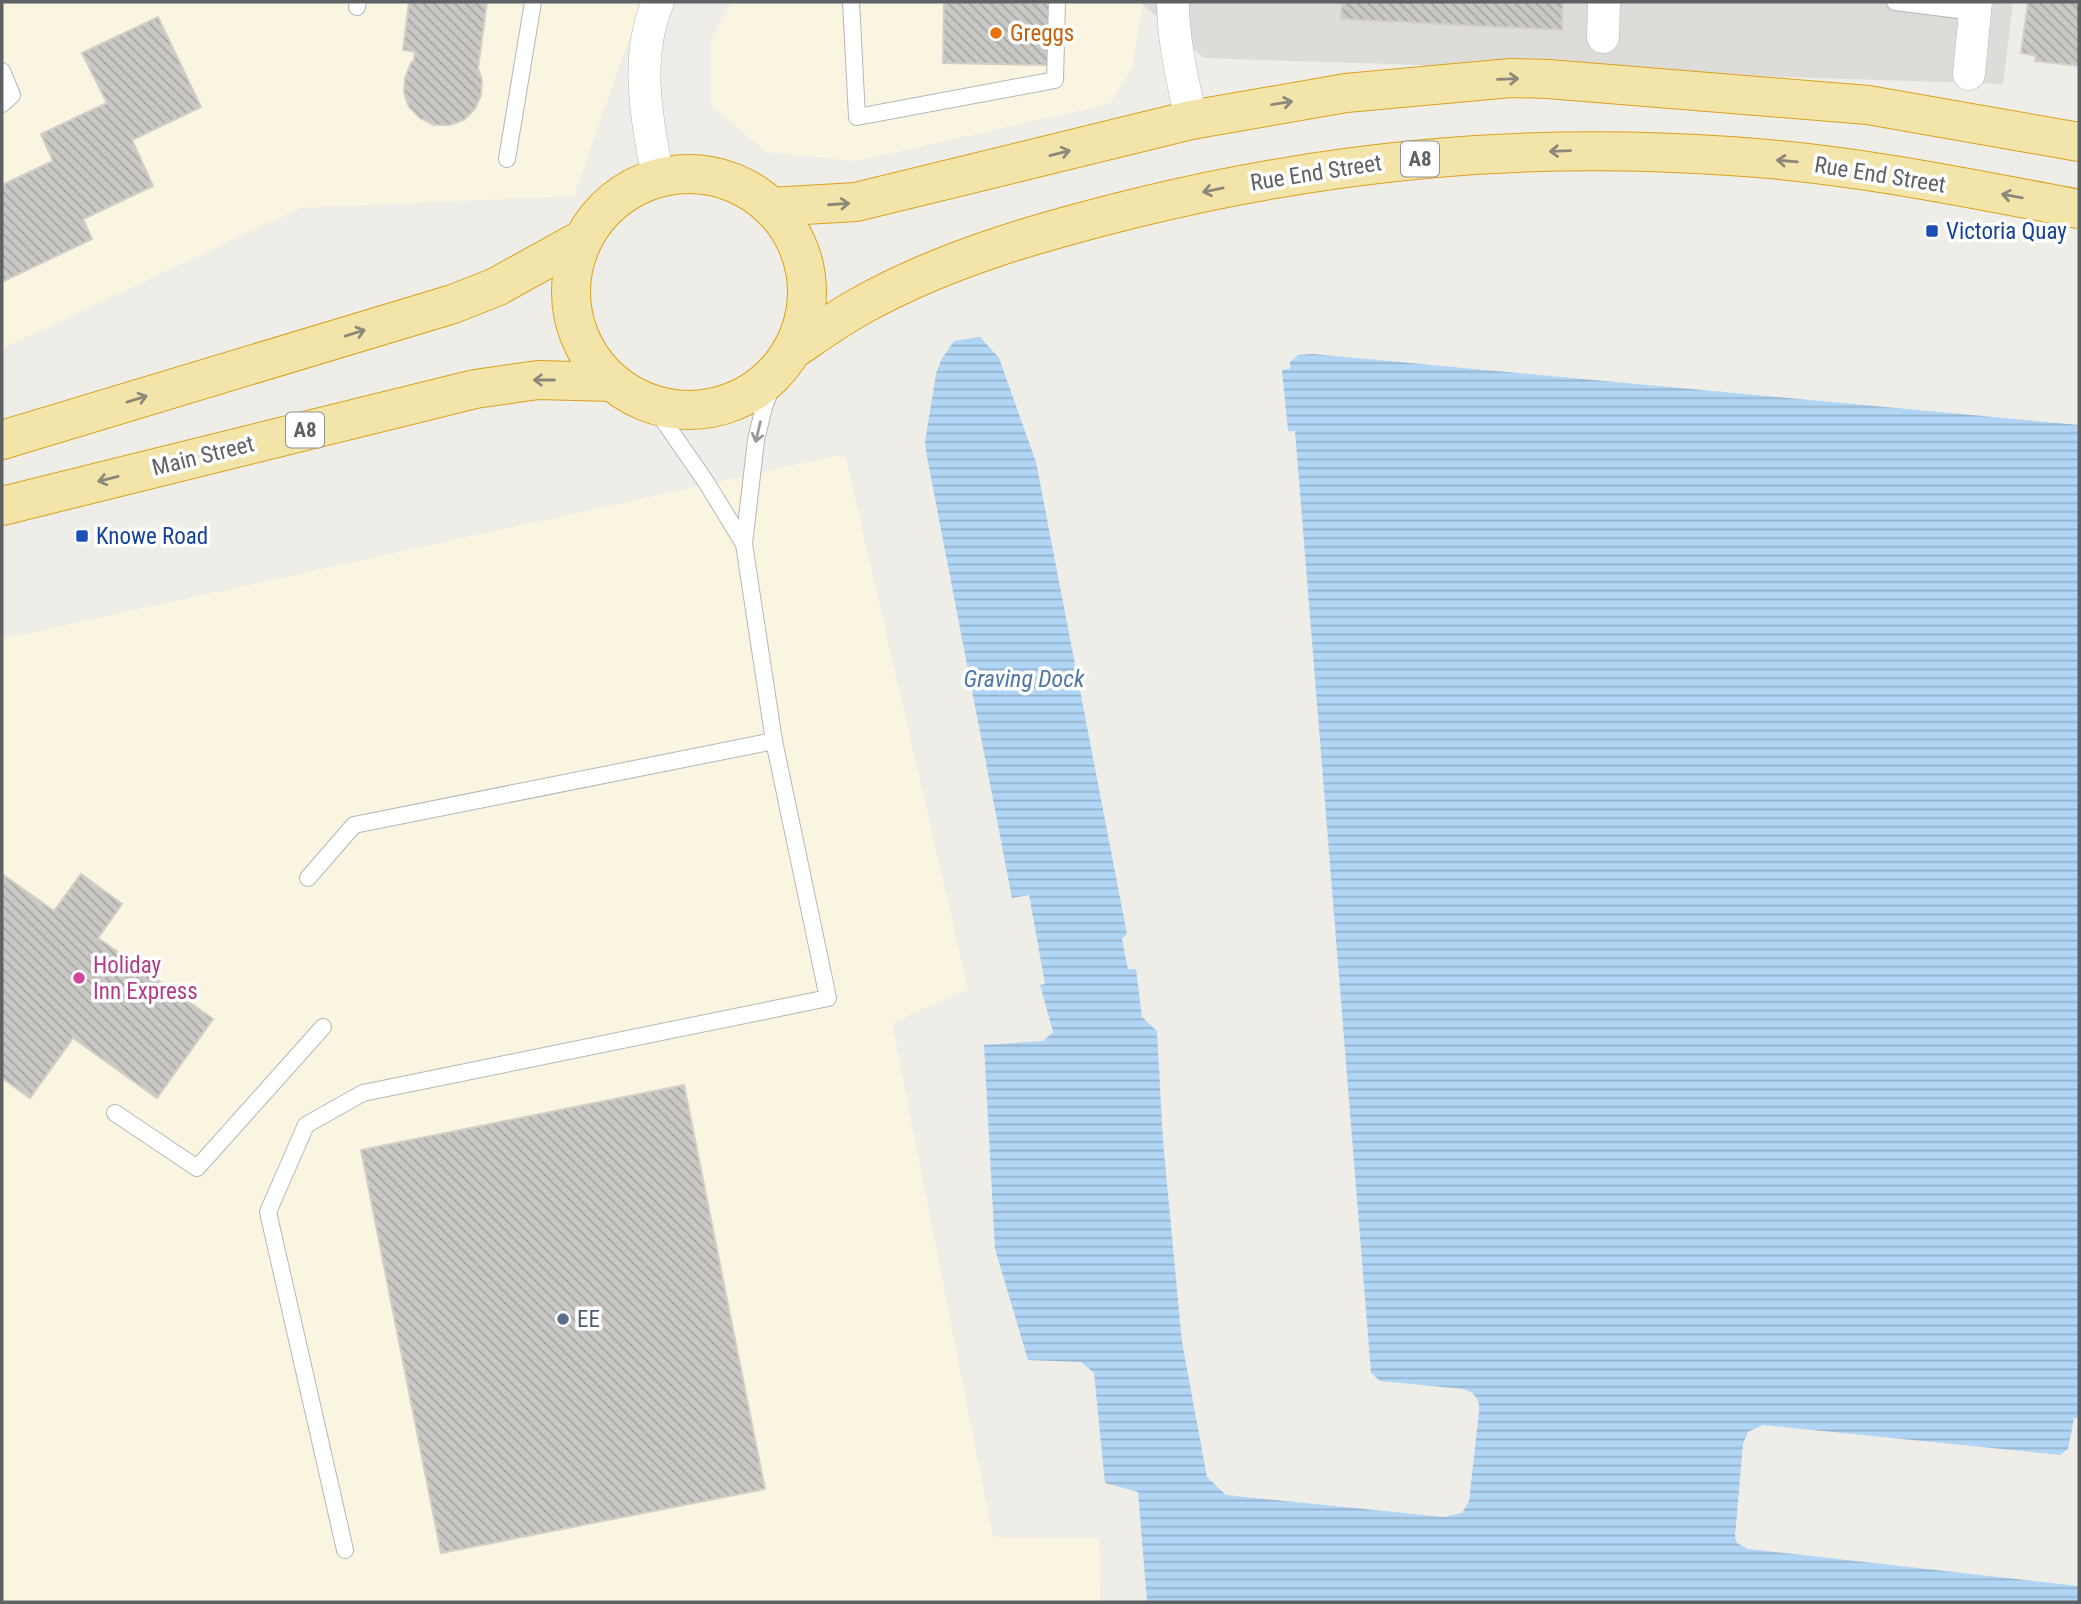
<svg xmlns="http://www.w3.org/2000/svg" width="2081" height="1604" font-family="'Roboto Condensed',sans-serif">
	<style>
		.commercial { fill: #faf5e1 }
		.industrial { fill: #dedcd9 }
		.water { fill: url(#water-rules) }
		.building { fill: url(#building-back-hatch); stroke: #d3cfc6; stroke-width: 2 }
		.lines { fill: none; stroke-linecap: round; stroke-linejoin: round }
		.service-casing { stroke: #b4b7ba; stroke-width: 18 }
		.minor-casing { stroke: #b4b7ba; stroke-width: 33 }
		.trunk-casing { stroke: #daa21c; stroke-width: 40 }
		.service { stroke: #fff; stroke-width: 16 }
		.minor { stroke: #fff; stroke-width: 32 }
		.trunk { stroke: #f3e4aa; stroke-width: 38 }
		.oneway { stroke: #8b897a }
		.oneway2 { stroke: #97999b }
		.food-dot { fill: #e8710a; stroke: #fff; stroke-width: 2.5 }
		.transit-dot { fill: #1a4fb4; stroke: #fff; stroke-width: 2.5 }
		.hotel-dot { fill: #d1479c; stroke: #fff; stroke-width: 2.5 }
		.service-dot { fill: #5c6f8a; stroke: #fff; stroke-width: 2.5 }
		.labels { text-anchor: middle; dominant-baseline: central; stroke-width: 7; stroke-linejoin: round; paint-order: stroke }
		.shield { fill: #fff; stroke: #8f9193; stroke-width: 2 }
		.shield-label { font-size: 21px; font-weight: bold; fill: #5f6265 }
		.food-label { font-size: 23px; fill: #c56008; stroke: #fff; text-anchor: start }
		.street-label { font-size: 23px; fill: #5f6265; stroke: #fff }
		.transit-label { font-size: 23px; fill: #164399; stroke: #fff; text-anchor: start }
		.hotel-label { font-size: 23px; fill: #b23c85; stroke: #fff; text-anchor: start }
		.service-label { font-size: 23px; fill: #4e5e75; stroke: #fff; text-anchor: start }
		.water-label { font-size: 24px; font-style: italic; fill: #4f78a6; stroke: #fff }
	</style>
	<defs>
		<pattern id="water-rules" width="6" height="5" patternUnits="userSpaceOnUse" patternTransform="scale(1.75)"><rect width="6" height="5" fill="#b1d6f5"/><path d="M0 2.5h6" fill="none" stroke="#93b1ca"/></pattern>
		<pattern id="building-back-hatch" width="6" height="6" patternUnits="userSpaceOnUse" patternTransform="scale(1.75)"><rect width="6" height="6" fill="#cac8c4"/><path d="M-1 5l2 2M0 0l6 6M5-1l2 2" fill="none" stroke="#a7a6a3"/></pattern>
	</defs>
	<rect width="100%" height="100%" fill="#efede7"/>
	<g class="commercial">
		<polygon points="2,2 642,2 574,196 300,208 2,349"/>
		<polygon points="732,2 1143,2 1133,65 1110,104 856,161 766,152 711,105 711,40"/>
		<polygon points="845,454 968,989 892,1023 993,1537 1099,1538 1100,1602 2,1602 2,639"/>
	</g>
	<polygon class="industrial" points="1140,2 2013,2 2003,84 1204,58"/>
	<path class="water" d="M980 337 999 358 1036 462 1127 934 1122 939 1128 969H1136L1142 1017 1157 1031 1163 1141 1182 1342 1207 1477 1226 1495 1444 1517 1462 1513 1469 1501 1479 1411C1480 1399 1474 1392 1463 1389L1380 1381 1371 1373 1295 431H1288L1282 370 1290 369V362L1298 355 1313 354 2079 425V1419L2074 1418 2068 1449 2060 1455 1763 1425 1748 1432 1743 1444 1735 1537 1737 1543 1748 1549 2079 1586V1602H1147L1138 1492 1105 1483 1094 1373 1081 1362 1028 1360 995 1249 984 1045 1043 1041 1053 1032 1040 985 1045 984 1029 895 1012 898 927 457 925 442 936 374 941 360 954 341Z"/>
	<g class="building">
		<polygon points="409,2 487,2 478,68 482,80 481,95 475,109 464,120 450,125 434,125 420,118 409,107 404,93 405,78 411,63 414,60 415,52 403,50"/>
		<polygon points="944,2 1049,3 1048,65 943,63"/>
		<polygon points="1342,2 1563,2 1562,30 1341,19"/>
		<polygon points="2028,2 2079,2 2079,66 2035,61 2036,56 2021,53"/>
		<polygon points="158,17 201,107 132,140 153,186 83,219 92,239 2,282 2,185 53,161 41,134 107,103 82,53"/>
		<polygon points="2,874 54,911 81,874 122,904 98,938 213,1019 157,1098 73,1038 30,1098 2,1078"/>
		<polygon points="684,1085 765,1489 441,1553 361,1150"/>
	</g>
	<g class="lines">
		<g class="service-casing">
			<g id="service">
				<polyline points="851,2 857,117 1055,80 1057,2"/>
				<polyline points="1895,2 1975,12"/>
				<polyline points="357,7 358,2"/>
				<polyline points="2,71 12,95 2,104"/>
				<polyline points="507,159 533,2"/>
				<polyline points="652,404 706,482 744,544"/>
				<polyline points="308,878 354,825 774,741"/>
				<polyline points="115,1113 197,1168 323,1027"/>
				<polyline points="345,1550 268,1212 306,1125 363,1093 828,998 774,741 744,544 756,440 764,407 779,368"/>
			</g>
		</g>
		<g class="minor-casing">
			<g id="minor">
				<path d="M1173 2C1173 42 1183 81 1191 120"/>
				<polyline points="1603,37 1604,2"/>
				<polyline points="1969,74 1976,2"/>
				<path d="M658 179C647 121 634 58 658 2"/>
			</g>
		</g>
		<g class="trunk-casing">
			<g id="trunk">
				<circle cx="689" cy="292" r="118"/>
				<polyline points="771,207 856,202 1191,120 1346,93 1511,78 1548,79 1868,105 2079,142"/>
				<path d="M791 351C815 335 838 318 864 304 949 257 1047 230 1140 207 1337 159 1528 142 1730 156 1847 163 1964 187 2079 209"/>
				<polyline points="2,440 453,304 496,287 583,239"/>
				<polyline points="2,506 475,389 538,380 612,382"/>
			</g>
		</g>
		<use href="#service" class="service"/>
		<use href="#minor" class="minor"/>
		<use href="#trunk" class="trunk"/>
	</g>
	<defs><path id="oneway-shaft" d="M-6 0H5M1.5-3L5.5 0L1.5 3" fill="none" stroke-width="1.6" stroke-linecap="round" stroke-linejoin="round" transform="scale(1.75)"/></defs>
	<g class="oneway">
		<use href="#oneway-shaft" transform="translate(1508 79) rotate(-2)"/>
		<use href="#oneway-shaft" transform="translate(1282 103) rotate(-9)"/>
		<use href="#oneway-shaft" transform="translate(1560 151) rotate(178)"/>
		<use href="#oneway-shaft" transform="translate(1060 153) rotate(-14)"/>
		<use href="#oneway-shaft" transform="translate(1787 161) rotate(-175)"/>
		<use href="#oneway-shaft" transform="translate(1213 190) rotate(168)"/>
		<use href="#oneway-shaft" transform="translate(2012 196) rotate(-170)"/>
		<use href="#oneway-shaft" transform="translate(839 204) rotate(-4)"/>
		<use href="#oneway-shaft" transform="translate(355 333) rotate(-17)"/>
		<use href="#oneway-shaft" transform="translate(544 380) rotate(180)"/>
		<use href="#oneway-shaft" transform="translate(137 399) rotate(-17)"/>
		<use href="#oneway-shaft" transform="translate(108 479) rotate(166)"/>
	</g>
	<use class="oneway2" href="#oneway-shaft" transform="translate(758 432) rotate(103)"/>
	<circle class="food-dot" cx="996" cy="33" r="7"/>
	<g class="transit-dot">
		<rect x="1925" y="224" width="14" height="14" rx="3.5"/>
		<rect x="75" y="529" width="14" height="14" rx="3.5"/>
	</g>
	<circle class="hotel-dot" cx="79" cy="978" r="7"/>
	<circle class="service-dot" cx="563" cy="1319" r="7"/>
	<g class="labels">
		<g class="shield">
			<rect x="1401" y="141.5" width="38" height="35" rx="5"/>
			<rect x="286" y="412.5" width="38" height="35" rx="5"/>
		</g>
		<g class="shield-label">
			<text x="1420" y="159">A8</text>
			<text x="305" y="430">A8</text>
		</g>
		<g class="food-label">
			<text x="1010" y="33">Greggs</text>
		</g>
		<g class="street-label">
			<text transform="translate(1316 173) rotate(-9)">Rue End Street</text>
			<text transform="translate(1880 175) rotate(9)">Rue End Street</text>
			<text transform="translate(203 456) rotate(-14)">Main Street</text>
		</g>
		<g class="transit-label">
			<text x="1946" y="231">Victoria Quay</text>
			<text x="96" y="536">Knowe Road</text>
		</g>
		<g class="hotel-label">
			<text x="93" y="965">Holiday<tspan x="93" dy="26">Inn Express</tspan></text>
		</g>
		<g class="service-label">
			<text x="577" y="1319">EE</text>
		</g>
		<g class="water-label">
			<text x="1024" y="679">Graving Dock</text>
		</g>
	</g>
	<rect width="2081" height="1604" fill="none" stroke="#5f6265" stroke-width="7"/>
</svg>
